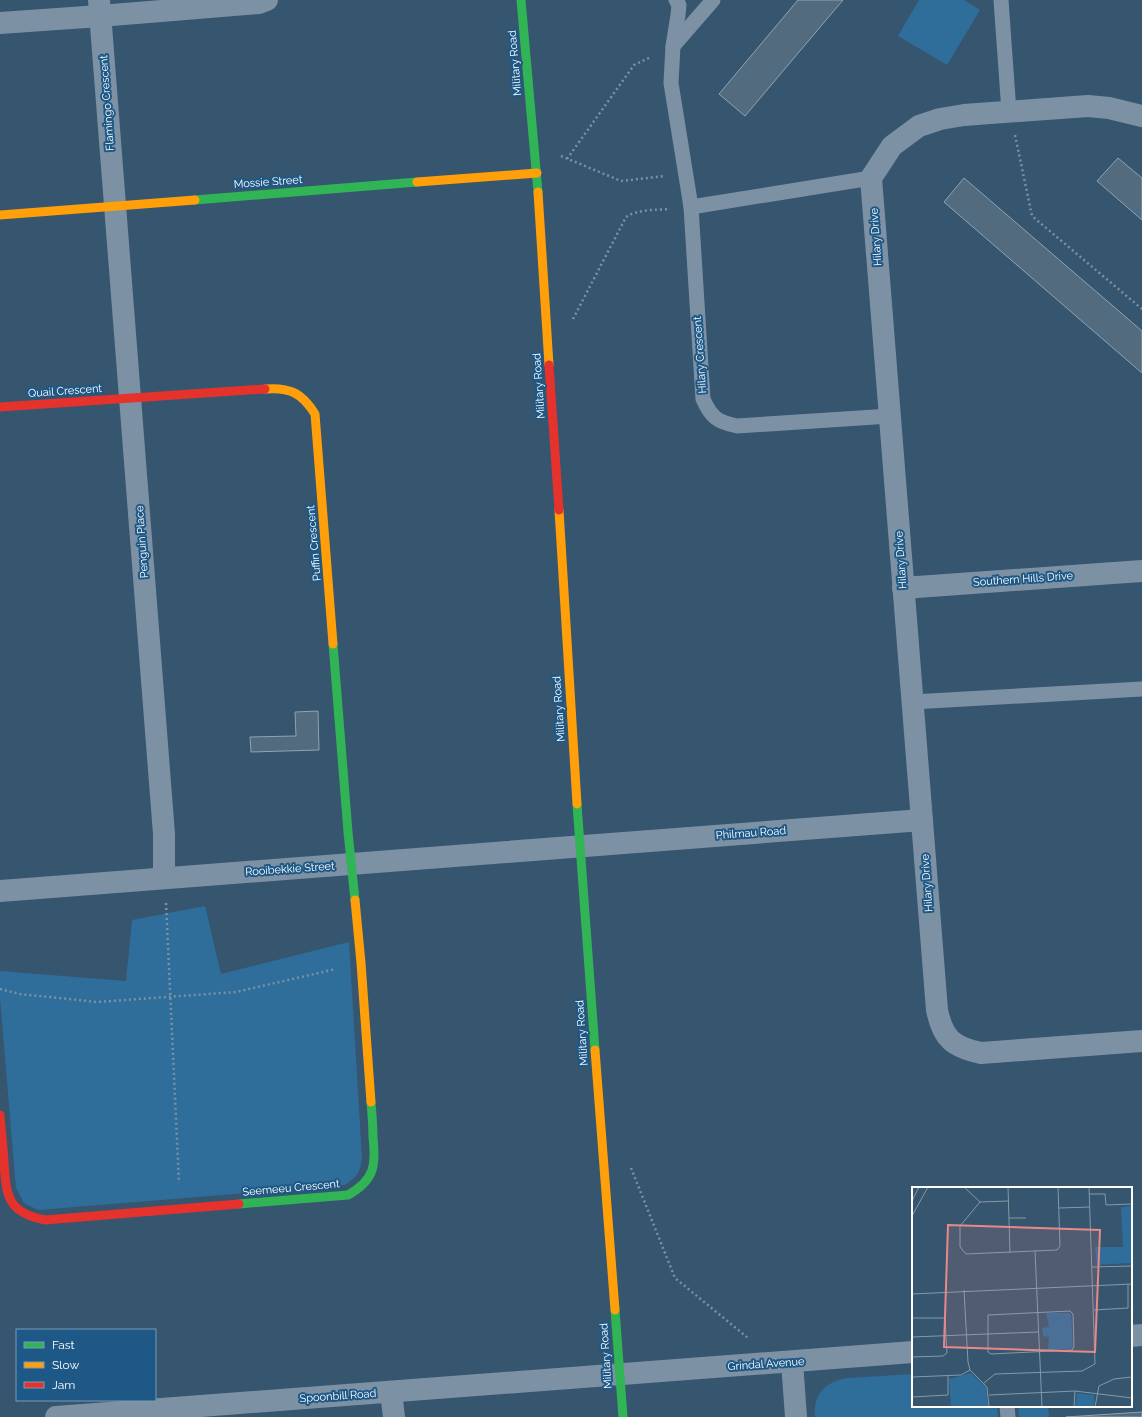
<svg xmlns="http://www.w3.org/2000/svg" width="1142" height="1417" font-family="Raleway,sans-serif">
	<style>
		.green { fill: #2f6d9b }
		.building { fill: #526b7e; stroke: #90a3b2 }
		.lines { fill: none; stroke-linecap: round; stroke-linejoin: round }
		.path { stroke: #7c91a4; stroke-width: 2.5; stroke-dasharray: 2 3; stroke-linecap: butt }
		.lane { stroke: #7c91a4; stroke-width: 15 }
		.street { stroke: #7c91a4; stroke-width: 22 }
		.fast { stroke: #30b455; stroke-width: 9 }
		.slow { stroke: #ff9f0a; stroke-width: 9 }
		.jam { stroke: #e5322d; stroke-width: 9 }
		.labels { text-anchor: middle; dominant-baseline: central; stroke-width: 4; stroke-linejoin: round; paint-order: stroke }
		.street-label { font-size: 11px; fill: #fff; stroke: #1e5886 }
		.inset-road { fill: none; stroke: #8699a8; stroke-width: 1 }
		.view { fill: #e88989; fill-opacity: 0.15; stroke: #e88989; stroke-width: 2 }
		.inset-edge { fill: none; stroke: #fff; stroke-width: 2 }
	</style>
	<rect width="100%" height="100%" fill="#36556e"/>
	<g class="green">
		<polygon points="919,0 964,0 980,10 947,65 898,36"/>
		<path d="M205 906 221 974 349 942 362 1158C360 1174 357 1176 345 1185L38 1210 24 1203 16 1188 0 999V971L126 981 132 920Z"/>
		<path d="M913 1374V1406H997L998 1417H815C813 1394 826 1381 848 1378Z"/>
		<polygon points="1018,1406 1048,1406 1049,1417 1019,1417"/>
	</g>
	<g class="building">
		<polygon points="798,0 843,0 745,116 719,94"/>
		<polygon points="1118,158 1142,178 1142,220 1097,181"/>
		<polygon points="964,178 1142,331 1142,373 944,202"/>
		<polygon points="318,711 319,750 251,752 250,737 296,736 295,712"/>
		<polygon points="1142,1412 1142,1417 1066,1417"/>
	</g>
	<g class="lines">
		<g class="path">
			<polyline points="1015,135 1032,216 1142,309"/>
			<polyline points="561,156 621,181 665,176"/>
			<polyline points="567,159 634,65 651,57"/>
			<path d="M573 319 626 217C638 209 656 210 670 209"/>
			<polyline points="166,903 179,1183"/>
			<polyline points="0,989 20,994 97,1002 236,992 336,969"/>
			<polyline points="631,1168 675,1278 748,1338"/>
		</g>
		<g class="lane">
			<path d="M676 0 679 5 678 15 673 46 671 83 691 207 703 399C711 417 717 422 737 426L890 416"/>
			<polyline points="1001,0 1009,112"/>
			<polyline points="673,46 713,0"/>
			<polyline points="691,207 871,178"/>
			<polyline points="912,702 1142,689"/>
			<polyline points="1007,1406 1008,1417"/>
		</g>
		<g class="street">
			<polyline points="99,0 164,834 164,878"/>
			<polyline points="0,23 100,16 259,3 267,0"/>
			<path d="M1142 116 1109 108 1088 106 964 115 940 119 919 126 892 146 871 178 937 1010C943 1039 953 1047 981 1053L1142 1041"/>
			<polyline points="903,588 1142,571"/>
			<polyline points="0,891 922,820"/>
			<polyline points="1131,1336 1142,1335"/>
			<polyline points="792,1362 796,1417"/>
			<polyline points="391,1392 394,1417"/>
			<polyline points="56,1417 913,1352"/>
		</g>
		<g class="fast">
			<polyline points="521,0 538,192"/>
			<polyline points="195,200 417,182"/>
			<polyline points="333,644 348,832 355,900"/>
			<polyline points="577,804 595,1050"/>
			<path d="M239 1204 348 1195C375 1180 376 1165 373 1137 373 1125 372 1114 371 1102"/>
			<polyline points="615,1310 623,1417"/>
		</g>
		<g class="slow">
			<polyline points="417,182 537,173"/>
			<polyline points="538,192 549,365"/>
			<polyline points="0,215 195,200"/>
			<path d="M265 389C290 387 302 393 315 414L333 644"/>
			<polyline points="559,510 577,804"/>
			<polyline points="355,900 361,963 371,1102"/>
			<polyline points="595,1050 615,1310"/>
		</g>
		<g class="jam">
			<polyline points="549,365 559,510"/>
			<polyline points="0,407 265,389"/>
			<path d="M0 1115C1 1130 3 1146 4 1161 6 1195 7 1213 45 1220L239 1204"/>
		</g>
	</g>
	<g class="labels">
		<g class="street-label">
			<text transform="translate(515 63) rotate(-95)">Military Road</text>
			<text transform="translate(107 103) rotate(-94)">Flamingo Crescent</text>
			<text transform="translate(268 182) rotate(-4)">Mossie Street</text>
			<text transform="translate(876 237) rotate(-94)">Hilary Drive</text>
			<text transform="translate(700 355) rotate(-94)">Hilary Crescent</text>
			<text transform="translate(539 386) rotate(-94)">Military Road</text>
			<text transform="translate(65 391) rotate(-4)">Quail Crescent</text>
			<text transform="translate(142 542) rotate(-94)">Penguin Place</text>
			<text transform="translate(314 543) rotate(-95)">Puffin Crescent</text>
			<text transform="translate(901 560) rotate(-94)">Hilary Drive</text>
			<text transform="translate(1023 579) rotate(-4)">Southern Hills Drive</text>
			<text transform="translate(559 709) rotate(-94)">Military Road</text>
			<text transform="translate(751 833) rotate(-4)">Philmau Road</text>
			<text transform="translate(290 869) rotate(-4)">Rooibekkie Street</text>
			<text transform="translate(927 883) rotate(-94)">Hilary Drive</text>
			<text transform="translate(582 1033) rotate(-94)">Military Road</text>
			<text transform="translate(291 1188) rotate(-5)">Seemeeu Crescent</text>
			<text transform="translate(606 1356) rotate(-94)">Military Road</text>
			<text transform="translate(766 1364) rotate(-4)">Grindal Avenue</text>
			<text transform="translate(338 1396) rotate(-4)">Spoonbill Road</text>
		</g>
	</g>
	<g transform="translate(912 1187)">
		<rect width="220" height="220" fill="#36556e"/>
		<path d="M220 19V76L185 78 183 60H211L209 20ZM134 126H159L161 161 136 164 137 150 131 149 130 141 137 140ZM59 186 74 200 76 220H39L37 192ZM165 206 182 208V220H163Z" fill="#2f6d9b"/>
		<path class="inset-road" d="M52 0 68 15 96 14M96 0 98 66M177 7H193L194 18 220 17M0 14 7 0M68 15 48 39V60L54 67 145 63 148 59 146 0M147 21 178 20M0 29 16 0M97 31H114M123 64 130 220M180 80 220 79M52 103 56 175 58 183 75 200 77 220M0 107 220 97M182 123 216 121V97M158 124 161 127 162 160 160 163 79 167 76 165V128ZM0 131H33L35 166 31 169 0 170M0 150 126 145M0 190 49 188 58 183M72 196 83 187 170 184 183 177 177 0M77 208 163 204 220 211M0 210 36 208V189M162 220 163 204M183 220 187 199 202 192 220 190"/>
		<path class="view" d="M36 38 188 43 183 165 32 160Z"/>
		<rect width="220" height="220" class="inset-edge"/>
	</g>
	<rect x="16" y="1329" width="140" height="72" fill="#1e5886" stroke="#789bb6"/>
	<rect x="24" y="1342" width="20" height="6" fill="#30b455" stroke="#789bb6"/>
	<text x="52" y="1349" font-size="12" fill="#ffffff">Fast</text>
	<rect x="24" y="1362" width="20" height="6" fill="#ff9f0a" stroke="#789bb6"/>
	<text x="52" y="1369" font-size="12" fill="#ffffff">Slow</text>
	<rect x="24" y="1382" width="20" height="6" fill="#e5322d" stroke="#789bb6"/>
	<text x="52" y="1389" font-size="12" fill="#ffffff">Jam</text>
</svg>
